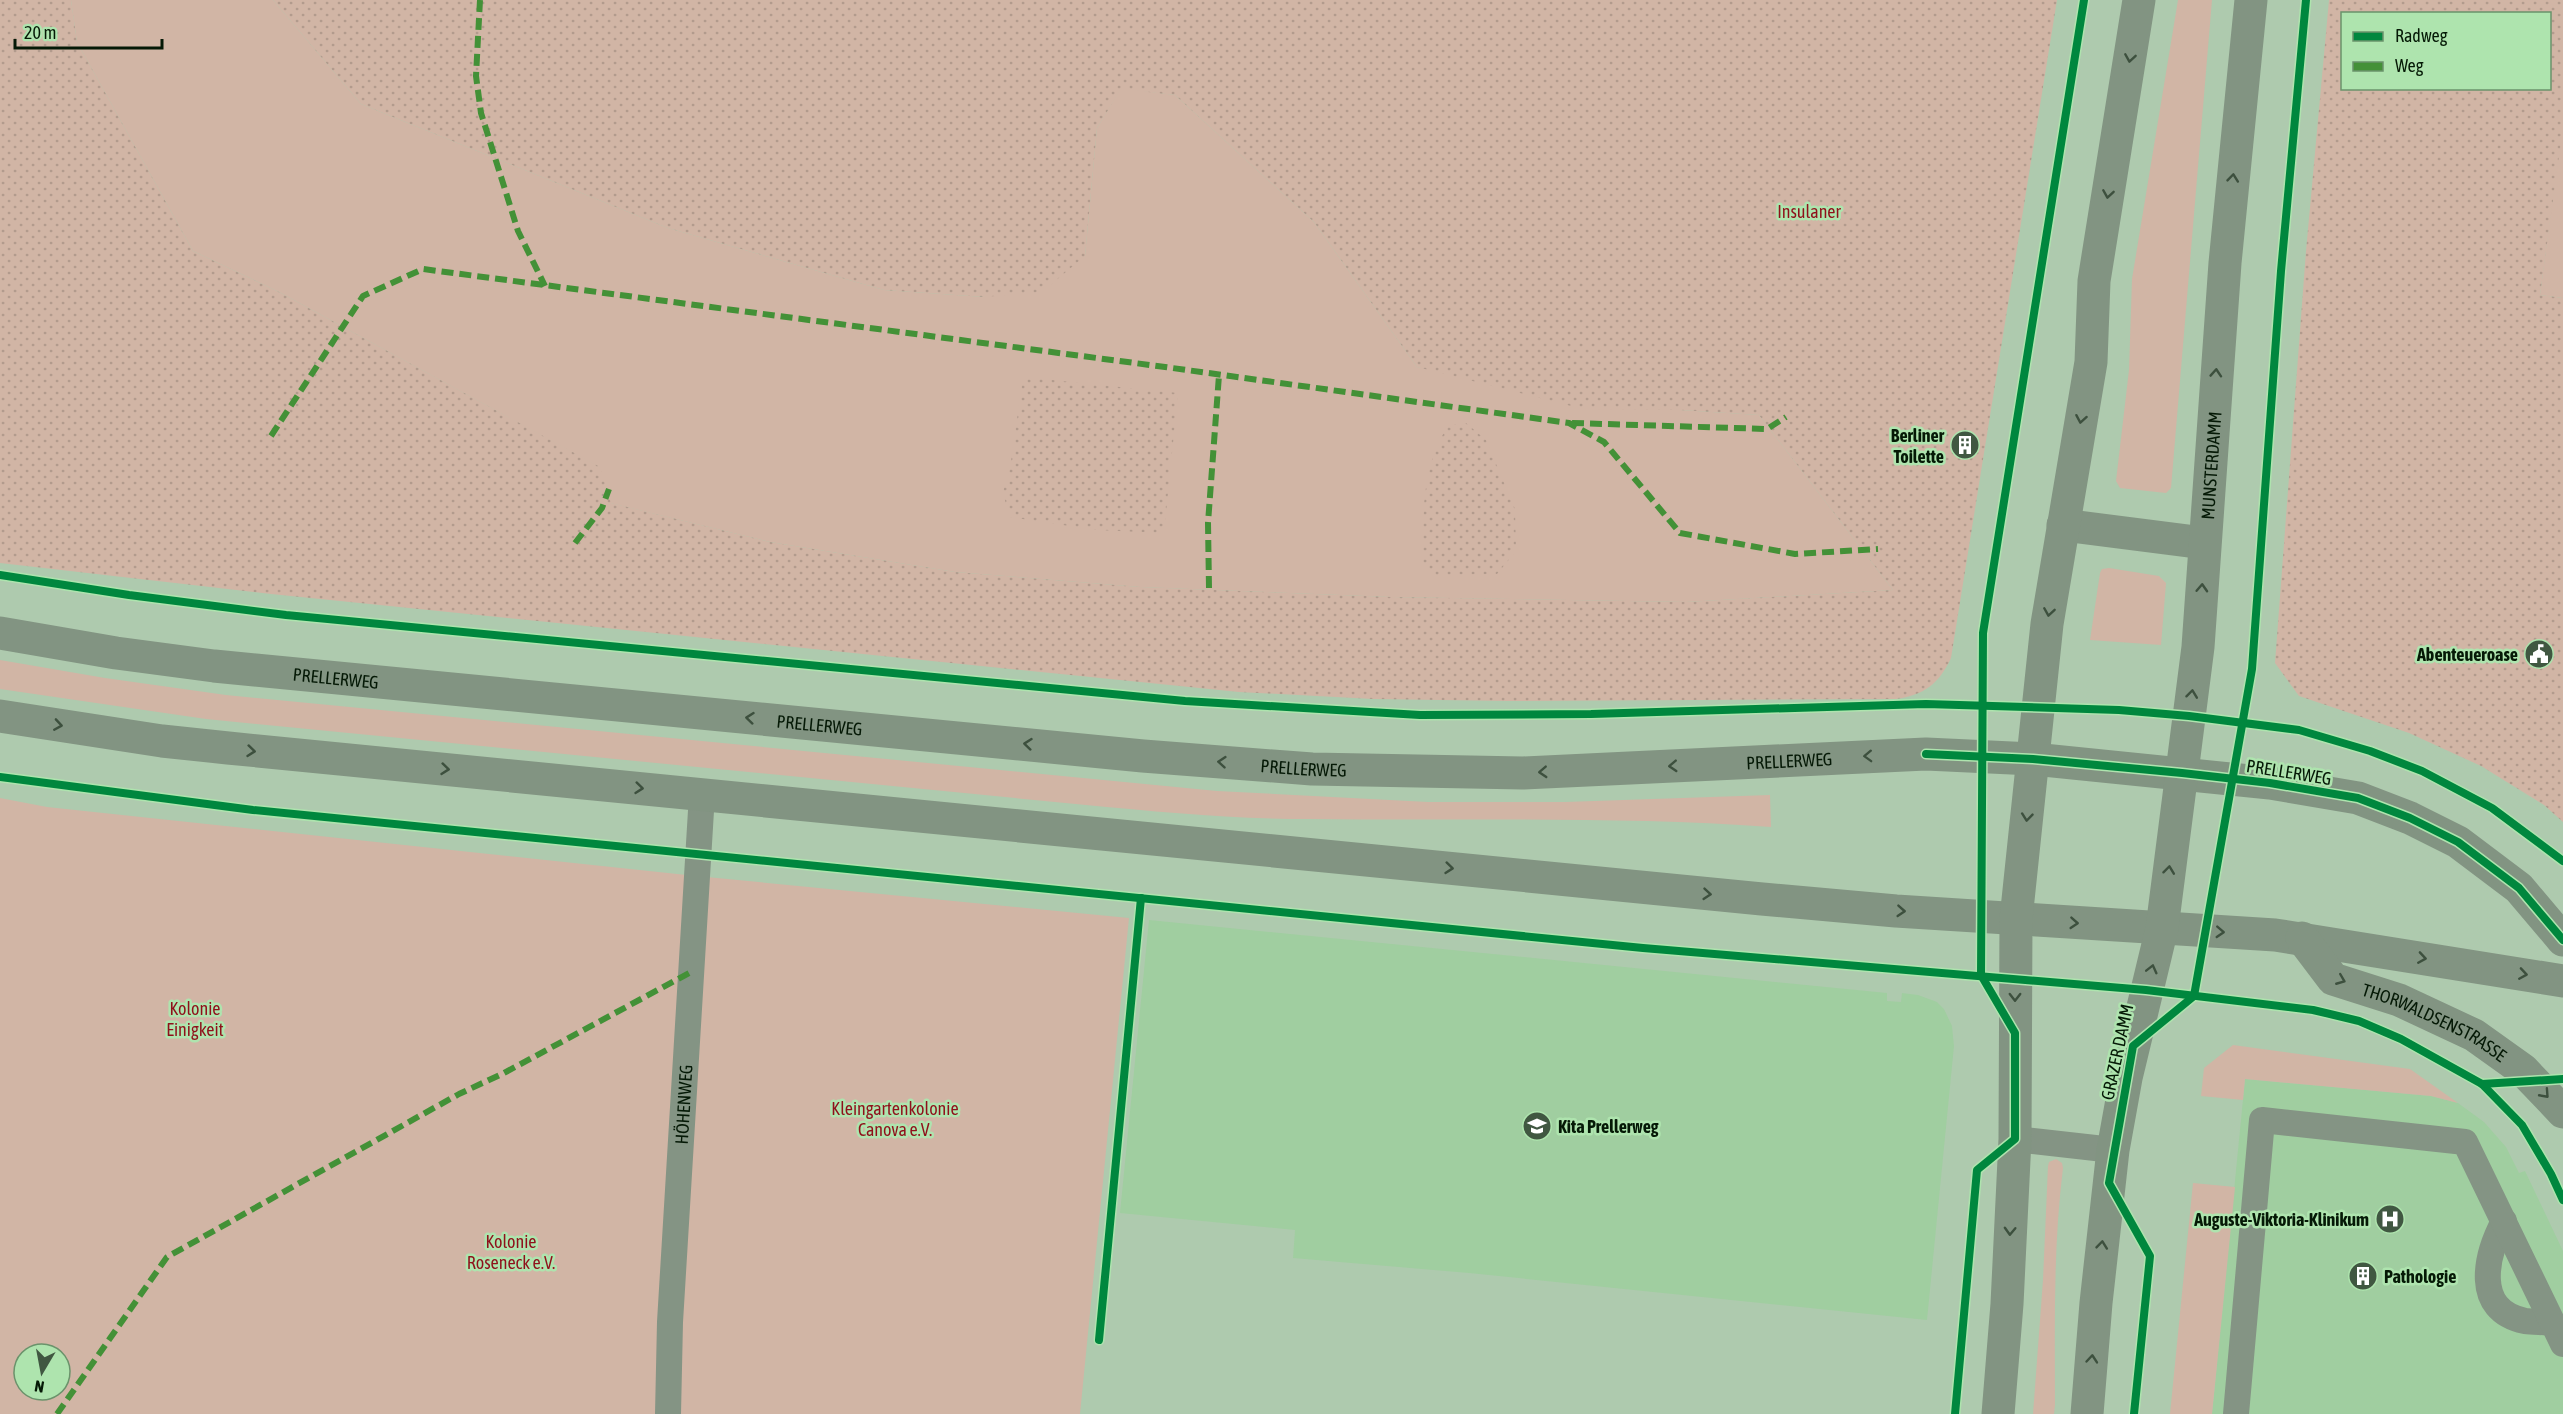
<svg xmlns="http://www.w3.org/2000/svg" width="2563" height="1414" font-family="'Asap Condensed',sans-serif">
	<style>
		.built { fill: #a0cea0 }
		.green { fill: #d1b5a5; fill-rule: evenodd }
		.park { fill: url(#park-dots); fill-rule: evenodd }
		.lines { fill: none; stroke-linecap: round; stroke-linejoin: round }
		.service { stroke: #849484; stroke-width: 26 }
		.secondary { stroke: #829482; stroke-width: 33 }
		.quiet { stroke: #439137; stroke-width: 6; stroke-dasharray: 12 6; stroke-linecap: butt }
		.cycleway-casing { stroke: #aee4ae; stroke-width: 11 }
		.cycleway { stroke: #00873e; stroke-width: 8 }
		.oneway { stroke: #3d503e }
		.labels { text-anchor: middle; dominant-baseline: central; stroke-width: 5; stroke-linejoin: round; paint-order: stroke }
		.park-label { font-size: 18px; fill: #8f101b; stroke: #aee4ae }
		.poi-label { font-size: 18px; font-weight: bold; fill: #051906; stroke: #aee4ae; text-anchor: end }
		.street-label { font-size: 18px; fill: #051906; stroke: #aee4ae }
	</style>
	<defs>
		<pattern id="park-dots" width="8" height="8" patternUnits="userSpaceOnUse" patternTransform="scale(1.5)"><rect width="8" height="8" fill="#d1b5a5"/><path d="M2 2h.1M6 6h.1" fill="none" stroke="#b29b8d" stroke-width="1.8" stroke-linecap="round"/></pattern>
	</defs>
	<rect width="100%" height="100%" fill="#aecaae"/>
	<g class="built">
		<polygon points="1149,920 1887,993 1887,1001 1901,1002 1902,993 1918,995 1937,1002 1944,1009 1952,1026 1954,1046 1927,1320 1469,1273 1293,1258 1295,1230 1120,1213"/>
		<polygon points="2245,1079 2431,1096 2458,1103 2484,1122 2506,1147 2519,1173 2525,1171 2563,1251 2563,1414 2212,1414"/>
	</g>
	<g class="green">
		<polygon points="71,0 273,0 361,104 668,228 884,290 984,297 1085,256 1097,128 1121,88 1175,95 1314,222 1417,367 1680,410 1759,415 1893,590 1686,602 1391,597 1140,587 955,572 770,542 610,503 599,467 281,293 193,251 77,42"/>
		<polygon points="2178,0 2212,0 2171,488 2166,493 2120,488 2116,481 2129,370 2132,279"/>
		<polygon points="2562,127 2563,127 2563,298 2540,295"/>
		<polygon points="2109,568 2159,576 2166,583 2161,645 2090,640 2100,573 2102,569"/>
		<path d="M0 660 105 678 226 695 1217 791 1428 802H1565L1770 795 1771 827C1616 816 1464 821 1308 819 1234 819 1160 812 1086 805L206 719 0 689Z"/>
		<path d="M0 798 47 807 696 876 1129 918 1080 1414H0ZM24 1354H60V1390H24Z"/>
		<polygon points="2233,1045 2410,1069 2458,1103 2431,1096 2245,1079 2243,1100 2201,1096 2204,1068"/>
		<path d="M2056 1159 2062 1163 2063 1168C2053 1248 2055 1326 2055 1405L2054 1414H2033L2043 1280 2048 1166 2049 1162Z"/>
		<polygon points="2193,1183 2235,1187 2212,1414 2170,1414"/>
	</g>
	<g class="park">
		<path d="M0 0H71L77 42 193 251 281 293 600 467 611 503 770 542 955 572 1140 587 1391 597 1686 602 1893 590 1759 415 1680 410 1583 409 1417 367 1314 222 1175 95 1121 89 1097 128 1085 256 1042 292 984 297 884 290 668 228 361 104 273 0H2057L1951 658C1939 684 1924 695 1896 699L1507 701 1373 699 1239 692 271 594 0 563Z"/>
		<path d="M2329 0H2563V127L2540 295 2563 298V822L2544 805 2481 766 2409 733 2299 696 2275 663 2306 251ZM2342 14H2550V88H2342Z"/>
		<polygon points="1023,377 1178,393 1164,533 1096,530 1009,517 1003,492 1010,468"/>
		<path d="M1466 423 1486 440 1515 509 1516 551 1497 574 1436 575 1421 562C1424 516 1421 464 1449 425Z"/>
	</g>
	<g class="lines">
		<g class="service">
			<polyline points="2015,1139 2113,1150"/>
			<path d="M2504 1221C2486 1255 2472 1310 2525 1321 2534 1322 2544 1322 2553 1323"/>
			<path id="s1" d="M668 1414 670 1322 702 794"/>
			<polyline points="2236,1414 2262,1120 2465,1142 2563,1344"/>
		</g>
		<g class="secondary">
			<polyline points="2063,525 2204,543"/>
			<path id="s2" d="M0 633 116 653 214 666 1143 756 1312 769 1523 773 1926 754 2033 759 2270 783 2358 798 2410 818 2458 842 2519 888 2563 940"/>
			<polyline points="0,716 162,741 228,748 1762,899 1896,911 2275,935 2563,981"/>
			<path id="s3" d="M2302 938 2333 979 2399 1000 2474 1035 2523 1070 2563 1112"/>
			<polyline points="1998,1414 2007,1304 2015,1139 2016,919 2047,624 2091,362 2094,281 2139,0"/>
			<path id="s4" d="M2087 1414 2096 1303 2113 1150 2126 1078 2162 928 2198 647 2225 263 2251 0"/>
		</g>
		<g class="quiet">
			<polyline points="480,0 476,76 481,113 518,231 545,286"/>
			<polyline points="1572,423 1767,429 1786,417"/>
			<polyline points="271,436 363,296 423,269 1165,367 1569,423 1604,442 1680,533 1795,554 1878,549"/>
			<polyline points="575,543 602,508 609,489"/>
			<polyline points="1209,588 1208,523 1219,375"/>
			<polyline points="57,1414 167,1257 459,1094 504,1073 691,972"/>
		</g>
		<g class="cycleway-casing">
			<g id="cycleway">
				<polyline points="0,575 129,595 286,615 1185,701 1420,715 1591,714 1926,704 2119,710 2189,716 2299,730 2370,751 2422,771 2492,808 2563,861"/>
				<polyline points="1926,754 2033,759 2182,773 2270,783 2358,798 2410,818 2458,842 2519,888 2563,940"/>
				<polyline points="0,777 253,810 1643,948 2146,990 2313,1010 2359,1021 2401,1039 2482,1084 2522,1125 2551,1174 2563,1200"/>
				<polyline points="2482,1084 2563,1079"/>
				<polyline points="1099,1340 1141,898"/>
				<polyline points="1955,1414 1977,1170 2015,1139 2015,1033 1981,975 1983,633 2084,0"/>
				<polyline points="2134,1414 2150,1256 2109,1183 2133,1046 2194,996 2252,669 2281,271 2306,0"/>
			</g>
		</g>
		<use href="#cycleway" class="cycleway"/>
	</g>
	<defs><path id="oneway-chevron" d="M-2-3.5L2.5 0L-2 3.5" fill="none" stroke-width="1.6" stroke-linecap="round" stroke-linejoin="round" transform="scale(1.5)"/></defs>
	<g class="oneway">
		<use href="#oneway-chevron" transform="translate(2130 58) rotate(99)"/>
		<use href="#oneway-chevron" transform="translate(2233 178) rotate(-84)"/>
		<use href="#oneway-chevron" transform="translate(2108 194) rotate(99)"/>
		<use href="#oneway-chevron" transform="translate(2216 373) rotate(-86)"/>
		<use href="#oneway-chevron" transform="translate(2081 419) rotate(100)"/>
		<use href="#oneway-chevron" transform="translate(2202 588) rotate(-87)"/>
		<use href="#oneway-chevron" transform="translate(2049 612) rotate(99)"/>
		<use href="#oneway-chevron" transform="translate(2192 694) rotate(-83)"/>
		<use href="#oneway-chevron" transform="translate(750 718) rotate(-174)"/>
		<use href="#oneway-chevron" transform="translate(58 725) rotate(9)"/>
		<use href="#oneway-chevron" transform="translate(1028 744) rotate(-174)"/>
		<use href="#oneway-chevron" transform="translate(251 751) rotate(6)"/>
		<use href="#oneway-chevron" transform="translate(1868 756) rotate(178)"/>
		<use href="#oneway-chevron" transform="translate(1222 762) rotate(-175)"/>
		<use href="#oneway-chevron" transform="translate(1673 766) rotate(177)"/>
		<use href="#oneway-chevron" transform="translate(445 769) rotate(6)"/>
		<use href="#oneway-chevron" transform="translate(1543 772) rotate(177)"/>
		<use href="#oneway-chevron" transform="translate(639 788) rotate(6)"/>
		<use href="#oneway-chevron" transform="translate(2027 817) rotate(96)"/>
		<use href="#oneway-chevron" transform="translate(1449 868) rotate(6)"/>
		<use href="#oneway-chevron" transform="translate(2169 870) rotate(-83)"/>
		<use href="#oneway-chevron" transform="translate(1707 894) rotate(5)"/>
		<use href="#oneway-chevron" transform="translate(1901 911) rotate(4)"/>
		<use href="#oneway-chevron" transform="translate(2074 923) rotate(4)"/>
		<use href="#oneway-chevron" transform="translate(2220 932) rotate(3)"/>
		<use href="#oneway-chevron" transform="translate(2422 958) rotate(9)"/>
		<use href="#oneway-chevron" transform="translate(2152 969) rotate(-76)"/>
		<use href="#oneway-chevron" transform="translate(2523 974) rotate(9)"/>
		<use href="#oneway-chevron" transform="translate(2341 980) rotate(22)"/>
		<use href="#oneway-chevron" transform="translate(2015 997) rotate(90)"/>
		<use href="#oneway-chevron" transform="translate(2545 1094) rotate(48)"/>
		<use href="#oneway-chevron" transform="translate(2010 1231) rotate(92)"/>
		<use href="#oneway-chevron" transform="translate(2102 1245) rotate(-84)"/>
		<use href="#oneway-chevron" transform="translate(2092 1359) rotate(-85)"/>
	</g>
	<defs>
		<g id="building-disc" transform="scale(1.5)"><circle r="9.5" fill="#405741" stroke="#aee4ae"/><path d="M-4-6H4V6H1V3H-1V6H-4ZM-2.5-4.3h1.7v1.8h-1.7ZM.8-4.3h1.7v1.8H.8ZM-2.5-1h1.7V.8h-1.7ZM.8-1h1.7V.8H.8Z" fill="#fff"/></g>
		<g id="civic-disc" transform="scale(1.5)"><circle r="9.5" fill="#405741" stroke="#aee4ae"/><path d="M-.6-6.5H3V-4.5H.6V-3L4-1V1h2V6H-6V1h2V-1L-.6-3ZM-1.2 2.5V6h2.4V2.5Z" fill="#fff"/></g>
		<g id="school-disc" transform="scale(1.5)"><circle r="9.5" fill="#405741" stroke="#aee4ae"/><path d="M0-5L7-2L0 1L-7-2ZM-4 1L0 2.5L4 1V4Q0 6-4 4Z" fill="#fff"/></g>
		<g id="hospital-disc" transform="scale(1.5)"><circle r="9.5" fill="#405741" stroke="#aee4ae"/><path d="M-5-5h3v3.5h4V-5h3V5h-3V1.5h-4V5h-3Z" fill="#fff"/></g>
	</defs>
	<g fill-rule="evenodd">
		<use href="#building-disc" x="1965" y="445"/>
		<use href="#civic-disc" x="2539" y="654"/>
		<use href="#school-disc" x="1537" y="1126"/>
		<use href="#hospital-disc" x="2390" y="1219"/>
		<use href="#building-disc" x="2363" y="1276"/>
	</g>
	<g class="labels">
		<g class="park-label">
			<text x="1809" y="211">Insulaner</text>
			<text x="195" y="1008">Kolonie<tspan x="195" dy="21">Einigkeit</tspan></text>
			<text x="895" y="1108">Kleingartenkolonie<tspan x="895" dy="21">Canova e.V.</tspan></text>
			<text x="511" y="1241">Kolonie<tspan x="511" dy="21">Roseneck e.V.</tspan></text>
		</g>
		<g class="poi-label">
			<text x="1944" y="435">Berliner<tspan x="1944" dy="21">Toilette</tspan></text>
			<text x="2518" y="654">Abenteueroase</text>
			<text x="1558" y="1126" text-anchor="start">Kita Prellerweg</text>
			<text x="2369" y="1219">Auguste-Viktoria-Klinikum</text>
			<text x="2384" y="1276" text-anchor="start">Pathologie</text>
		</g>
		<g class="street-label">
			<text stroke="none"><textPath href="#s4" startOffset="958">MUNSTERDAMM</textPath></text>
			<text stroke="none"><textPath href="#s2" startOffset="339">PRELLERWEG</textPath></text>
			<text stroke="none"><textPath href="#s2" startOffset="825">PRELLERWEG</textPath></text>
			<text stroke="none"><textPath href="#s2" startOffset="1797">PRELLERWEG</textPath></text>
			<text stroke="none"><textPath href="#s2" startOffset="1311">PRELLERWEG</textPath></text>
			<text transform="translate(2289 772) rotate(9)">PRELLERWEG</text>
			<text stroke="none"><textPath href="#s3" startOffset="162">THORWALDSENSTRASSE</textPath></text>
			<text transform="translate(2117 1052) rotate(-78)">GRAZER DAMM</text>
			<text stroke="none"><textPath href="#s1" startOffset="310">HÖHENWEG</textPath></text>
		</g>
	</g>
	<rect x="2341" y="12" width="210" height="78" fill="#aee4ae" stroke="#6a936b" stroke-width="1.5"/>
	<rect x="2353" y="32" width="30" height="9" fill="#00873e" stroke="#6a936b" stroke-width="1.5"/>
	<text x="2395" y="42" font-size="18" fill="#051906">Radweg</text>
	<rect x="2353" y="62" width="30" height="9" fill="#439137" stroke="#6a936b" stroke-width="1.5"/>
	<text x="2395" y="72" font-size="18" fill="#051906">Weg</text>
	<g transform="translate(42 1372) rotate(190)"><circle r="28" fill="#aee4ae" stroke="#6a936b" stroke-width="1.5"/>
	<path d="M0-4.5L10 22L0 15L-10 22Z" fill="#405741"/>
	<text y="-9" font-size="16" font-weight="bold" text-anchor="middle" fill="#051906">N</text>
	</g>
	<path d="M15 39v9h147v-9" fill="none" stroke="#051906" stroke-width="3"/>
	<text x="24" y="39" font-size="18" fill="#051906" stroke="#aee4ae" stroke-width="4.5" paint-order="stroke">20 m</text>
</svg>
